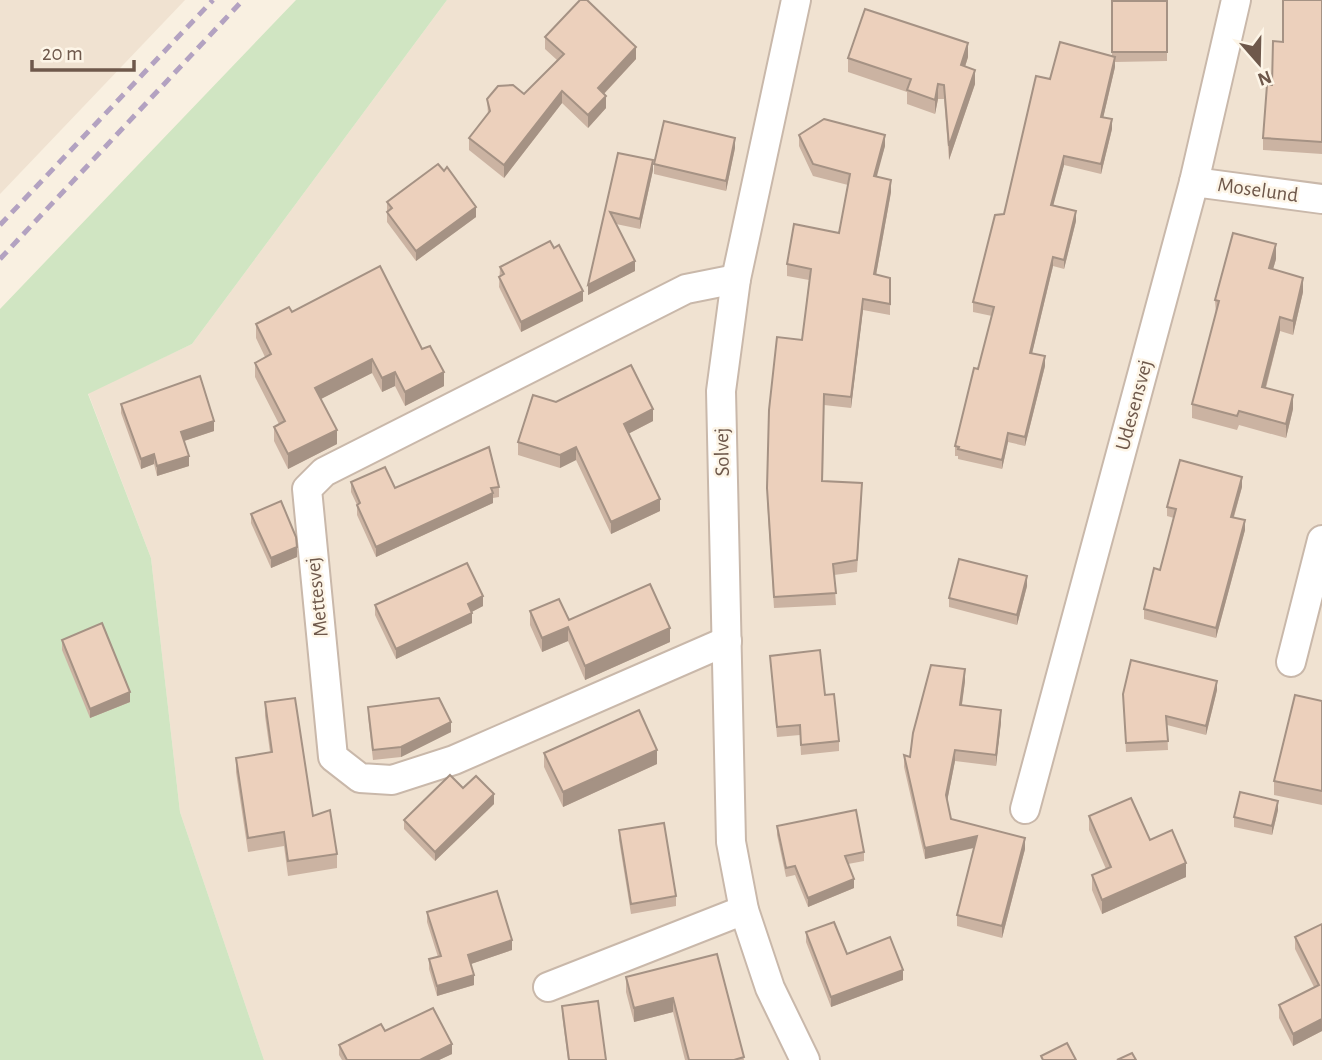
<svg xmlns="http://www.w3.org/2000/svg" width="1322" height="1060" font-family="'Alegreya Sans',sans-serif">
	<style>
		.residential { fill: #f0e2d1 }
		.green { fill: #d0e5c2 }
		.lines { fill: none; stroke-linecap: round; stroke-linejoin: round }
		.street-casing { stroke: #c9b8aa; stroke-width: 32 }
		.street { stroke: #fff; stroke-width: 28 }
		.rail { stroke: #b3a2c1; stroke-width: 5; stroke-dasharray: 10 7; stroke-linecap: butt }
		.wall { fill: #cbb3a2 }
		.shaded-wall { fill: #a59284 }
		.building { fill: #ecd0bc; stroke: #a59284; stroke-width: 2 }
		.labels { text-anchor: middle; dominant-baseline: central; stroke-width: 5; stroke-linejoin: round; paint-order: stroke }
		.street-label { font-size: 21px; fill: #6e584b; stroke: #fdf5e7 }
	</style>
	<rect width="100%" height="100%" fill="#f9f0e1"/>
	<g class="residential">
		<polygon points="0,0 185,0 0,194"/>
		<polygon points="447,0 1322,0 1322,1060 264,1060 180,812 151,558 88,393 192,344"/>
	</g>
	<polygon class="green" points="296,0 447,0 192,344 88,394 151,558 180,812 264,1060 0,1060 0,309"/>
	<g class="lines">
		<g class="street-casing">
			<g id="street">
				<polyline points="796,0 736,279 721,391 731,842 744,910 770,988 805,1060"/>
				<polyline points="1194,182 1322,199"/>
				<polyline points="727,641 454,760 392,780 360,778 333,757 307,489 324,472 686,289 736,279"/>
				<polyline points="1291,662 1322,540"/>
				<polyline points="1025,809 1194,182 1236,0"/>
				<polyline points="548,987 744,910"/>
			</g>
		</g>
		<use href="#street" class="street"/>
		<g class="rail">
			<polyline points="0,225 213,0"/>
			<polyline points="0,259 243,0"/>
		</g>
	</g>
	<g class="wall">
		<polygon points="1322,0 1322,154 1263,150 1263,138 1272,85 1283,42"/>
		<polygon points="1112,1 1167,1 1167,61 1115,62 1115,67 1103,118 1112,129 1101,174 1064,165 1053,205 1076,221 1064,269 1053,266 1032,353 1045,366 1025,446 1008,442 1002,469 958,459 958,456 955,456 955,446 978,369 992,316 973,312 973,302 1050,79 1112,56"/>
		<polygon points="545,37 636,59 604,94 606,108 588,128 562,103 504,178 469,150 469,138 488,114 487,99 524,94 557,60 545,49"/>
		<polygon points="968,57 965,67 975,84 949,160 944,99 938,99 935,114 907,104 907,92 848,72 848,58"/>
		<polygon points="799,135 885,146 876,176 891,192 876,275 890,278 890,315 863,310 851,408 824,405 823,481 862,494 857,572 834,575 836,605 774,608 767,500 769,410 802,340 809,280 787,276 787,264 839,233 848,185 813,176 799,146"/>
		<polygon points="735,148 726,191 654,174 654,164"/>
		<polygon points="618,153 653,170 640,229 616,224 635,271 588,295"/>
		<polygon points="387,202 476,217 416,261 387,222"/>
		<polygon points="1276,259 1273,269 1303,292 1293,335 1280,331 1266,388 1293,409 1286,438 1239,425 1237,430 1192,418 1192,404 1216,314 1215,300"/>
		<polygon points="500,267 583,301 521,332 499,287"/>
		<polygon points="292,312 422,349 444,386 405,406 395,386 382,392 372,373 321,399 337,444 288,469 274,441 274,427 279,424 255,377 255,363 265,357 256,338 256,324"/>
		<polygon points="556,402 653,421 628,434 660,511 611,534 576,460 560,468 518,455 518,442"/>
		<polygon points="121,404 214,431 184,441 189,466 157,476 154,464 141,469 121,413"/>
		<polygon points="351,482 395,488 499,487 499,497 493,498 493,503 376,557 357,515 357,505 351,492"/>
		<polygon points="1242,487 1234,517 1245,530 1216,638 1144,619 1144,609 1160,570 1174,518 1167,516 1167,507"/>
		<polygon points="251,514 297,557 271,568 251,523"/>
		<polygon points="1027,586 1017,625 949,607 949,598"/>
		<polygon points="375,605 483,606 471,612 472,623 396,659 375,615"/>
		<polygon points="530,611 569,620 670,642 585,680 568,641 542,652 530,625"/>
		<polygon points="62,640 130,702 90,718 62,650"/>
		<polygon points="770,656 825,695 839,741 839,751 801,755 800,735 777,737"/>
		<polygon points="965,681 962,705 1001,722 996,766 955,761 947,801 951,819 1025,849 1002,938 957,926 957,915 974,848 925,859 904,767 904,755 910,757"/>
		<polygon points="1217,690 1206,735 1167,725 1168,750 1126,752 1123,694"/>
		<polygon points="1322,701 1322,805 1274,795 1274,781"/>
		<polygon points="265,702 313,816 337,854 337,868 288,876 284,846 248,852 236,772 236,758 270,752 265,716"/>
		<polygon points="368,707 451,732 401,757 373,760 368,716"/>
		<polygon points="544,753 657,764 563,807 544,767"/>
		<polygon points="463,788 494,804 435,861 404,829 404,820"/>
		<polygon points="1278,810 1272,835 1234,827 1234,817"/>
		<polygon points="1089,816 1150,840 1186,877 1102,914 1092,890 1092,875 1106,869 1089,830"/>
		<polygon points="777,826 864,852 864,861 848,864 854,888 808,907 795,875 786,877 777,835"/>
		<polygon points="619,830 676,896 676,906 631,914 619,840"/>
		<polygon points="427,912 512,950 471,964 474,985 437,996 429,969 429,959 438,957 427,922"/>
		<polygon points="1322,924 1322,1031 1293,1046 1279,1018 1279,1005 1314,987 1295,949 1295,937"/>
		<polygon points="806,932 847,954 903,980 831,1007 806,942"/>
		<polygon points="717,954 744,1060 685,1060 673,1012 634,1022 626,992 626,977"/>
		<polygon points="562,1006 606,1060 568,1060 562,1015"/>
		<polygon points="385,1031 452,1054 439,1060 342,1060 339,1055 339,1045"/>
	</g>
	<g class="shaded-wall">
		<polygon points="968,43 968,57 961,79 961,65"/>
		<polygon points="636,47 636,59 598,100 598,88"/>
		<polygon points="1115,57 1115,67 1101,127 1101,117"/>
		<polygon points="975,70 975,84 949,160 949,146"/>
		<polygon points="938,84 938,99 935,114 935,100"/>
		<polygon points="562,91 562,103 504,178 504,165"/>
		<polygon points="606,96 606,108 588,128 588,115"/>
		<polygon points="1112,119 1112,129 1101,174 1101,164"/>
		<polygon points="885,135 885,146 874,187 874,176"/>
		<polygon points="735,138 735,148 726,191 726,181"/>
		<polygon points="1064,156 1064,165 1051,214 1051,205"/>
		<polygon points="653,160 653,170 640,229 640,219"/>
		<polygon points="891,180 891,192 874,286 874,274"/>
		<polygon points="476,207 476,217 416,261 416,251"/>
		<polygon points="1076,211 1076,221 1064,269 1064,260"/>
		<polygon points="1276,244 1276,259 1269,283 1269,268"/>
		<polygon points="1053,257 1053,266 1030,362 1030,353"/>
		<polygon points="635,261 635,271 588,295 588,285"/>
		<polygon points="1303,278 1303,292 1293,335 1293,321"/>
		<polygon points="583,291 583,301 521,332 521,322"/>
		<polygon points="863,299 863,310 851,408 851,397"/>
		<polygon points="1280,317 1280,331 1262,401 1262,387"/>
		<polygon points="1045,356 1045,366 1025,446 1025,437"/>
		<polygon points="372,359 372,373 315,402 315,388"/>
		<polygon points="395,372 395,386 382,392 382,378"/>
		<polygon points="444,372 444,386 405,406 405,392"/>
		<polygon points="1293,395 1293,409 1286,438 1286,424"/>
		<polygon points="653,409 653,421 624,436 624,424"/>
		<polygon points="214,421 214,431 181,442 181,432"/>
		<polygon points="337,430 337,444 288,469 288,454"/>
		<polygon points="1008,433 1008,442 1002,469 1002,460"/>
		<polygon points="576,447 576,460 560,468 560,455"/>
		<polygon points="154,454 154,464 141,469 141,459"/>
		<polygon points="189,456 189,466 157,476 157,466"/>
		<polygon points="1242,477 1242,487 1231,526 1231,517"/>
		<polygon points="493,493 493,503 376,557 376,547"/>
		<polygon points="660,499 660,511 611,534 611,522"/>
		<polygon points="1245,520 1245,530 1216,638 1216,628"/>
		<polygon points="297,547 297,557 271,568 271,558"/>
		<polygon points="1027,576 1027,586 1017,625 1017,615"/>
		<polygon points="483,596 483,606 468,614 468,604"/>
		<polygon points="472,613 472,623 396,659 396,649"/>
		<polygon points="568,627 568,641 542,652 542,638"/>
		<polygon points="670,628 670,642 585,680 585,666"/>
		<polygon points="965,669 965,681 960,717 960,705"/>
		<polygon points="1217,681 1217,690 1206,735 1206,726"/>
		<polygon points="130,692 130,702 90,718 90,709"/>
		<polygon points="1001,710 1001,722 996,766 996,755"/>
		<polygon points="451,722 451,732 401,757 401,747"/>
		<polygon points="657,750 657,764 563,807 563,792"/>
		<polygon points="955,750 955,761 946,807 946,795"/>
		<polygon points="494,794 494,804 435,861 435,852"/>
		<polygon points="1278,801 1278,810 1272,835 1272,826"/>
		<polygon points="977,836 977,847 925,859 925,848"/>
		<polygon points="1025,838 1025,849 1002,938 1002,926"/>
		<polygon points="1186,863 1186,877 1102,914 1102,900"/>
		<polygon points="854,879 854,888 808,907 808,898"/>
		<polygon points="512,940 512,950 468,965 468,955"/>
		<polygon points="903,970 903,980 831,1007 831,997"/>
		<polygon points="474,975 474,985 437,996 437,986"/>
		<polygon points="673,998 673,1012 634,1022 634,1008"/>
		<polygon points="1322,1019 1322,1031 1293,1046 1293,1034"/>
		<polygon points="452,1044 452,1054 439,1060 420,1060"/>
	</g>
	<g class="building">
		<polygon points="580,0 587,0 636,47 598,88 606,96 588,115 562,91 504,165 469,138 490,111 487,99 498,86 513,85 524,94 564,54 545,37"/>
		<polygon points="1283,0 1322,0 1322,142 1263,138 1267,85 1272,85 1273,41 1283,42"/>
		<rect x="1112" y="1" width="55" height="51"/>
		<polygon points="865,9 968,43 961,65 975,70 949,146 944,85 938,84 935,100 907,90 911,79 848,58"/>
		<polygon points="1060,42 1115,57 1101,117 1112,119 1101,164 1064,156 1051,205 1076,211 1064,260 1053,257 1030,353 1045,356 1025,437 1008,433 1002,460 958,449 959,447 955,446 974,368 978,369 994,307 973,302 995,215 1004,214 1036,76 1050,79"/>
		<polygon points="824,119 885,135 874,176 891,180 874,274 890,278 890,304 863,299 851,397 824,394 822,481 862,483 857,560 833,564 836,593 774,597 767,488 769,410 777,337 802,340 811,269 787,264 794,224 839,233 850,174 813,164 799,135"/>
		<polygon points="664,121 735,138 726,181 654,164"/>
		<polygon points="618,153 653,160 640,219 610,212 635,261 588,285"/>
		<polygon points="438,164 444,171 447,167 476,207 416,251 387,212 392,208 387,202"/>
		<polygon points="1233,233 1276,244 1269,268 1303,278 1293,321 1280,317 1262,387 1293,395 1286,424 1239,411 1237,416 1192,404 1219,301 1215,300"/>
		<polygon points="550,241 554,248 559,245 583,291 521,322 499,277 504,274 500,267"/>
		<polygon points="380,266 422,349 430,346 444,372 405,392 395,372 382,378 372,359 315,388 337,430 288,454 274,427 285,421 255,363 271,354 256,324 289,307 292,312"/>
		<polygon points="631,365 653,409 624,424 660,499 611,522 576,447 560,455 518,442 533,395 556,402"/>
		<polygon points="200,376 214,421 181,432 189,456 157,466 154,454 141,459 121,404"/>
		<polygon points="489,447 499,487 491,488 493,493 376,547 357,505 360,503 351,482 385,467 395,488"/>
		<polygon points="1180,460 1242,477 1231,517 1245,520 1216,628 1144,609 1154,568 1160,570 1176,509 1167,507"/>
		<polygon points="281,501 296,537 297,547 271,558 251,514"/>
		<polygon points="959,559 1027,576 1017,615 949,598"/>
		<polygon points="467,563 483,596 468,604 472,613 396,649 375,605"/>
		<polygon points="650,584 670,628 585,666 568,627 542,638 530,611 559,599 569,620"/>
		<polygon points="102,623 130,692 90,709 62,640"/>
		<polygon points="820,650 825,695 834,694 839,741 801,745 800,725 777,727 770,656"/>
		<polygon points="1131,660 1217,681 1206,726 1166,716 1168,741 1126,743 1123,694"/>
		<polygon points="931,665 965,669 960,705 1001,710 996,755 955,750 946,795 951,819 1025,838 1002,926 957,915 977,836 925,848 904,755 910,757 913,733"/>
		<polygon points="1295,695 1322,701 1322,791 1274,781"/>
		<polygon points="295,698 313,816 330,810 337,854 288,861 284,832 248,838 236,758 272,752 265,702"/>
		<polygon points="439,698 451,722 401,747 373,750 368,707"/>
		<polygon points="639,710 657,750 563,792 544,753"/>
		<polygon points="450,775 463,788 476,776 494,794 435,852 404,820"/>
		<polygon points="1240,792 1278,801 1272,826 1234,817"/>
		<polygon points="1131,798 1150,840 1172,830 1186,863 1102,900 1092,875 1111,867 1089,816"/>
		<polygon points="856,810 864,852 845,856 854,879 808,898 795,866 786,868 777,826"/>
		<polygon points="664,823 676,896 631,904 619,830"/>
		<polygon points="497,891 512,940 468,955 474,975 437,986 429,959 441,956 427,912"/>
		<polygon points="834,922 847,954 890,937 903,970 831,997 806,932"/>
		<polygon points="1322,924 1322,1019 1293,1034 1279,1005 1319,985 1295,937"/>
		<polygon points="717,954 744,1057 734,1060 689,1060 673,998 634,1008 626,977"/>
		<polygon points="598,1001 606,1060 569,1060 562,1006"/>
		<polygon points="433,1008 452,1044 420,1060 347,1060 339,1045 381,1024 385,1031"/>
		<polygon points="1067,1043 1076,1060 1043,1060 1041,1056"/>
		<polygon points="1132,1053 1136,1060 1117,1060"/>
	</g>
	<g class="labels">
		<g class="street-label">
			<text transform="translate(1258 190) rotate(8)">Moselund</text>
			<text transform="translate(1134 405) rotate(-75)">Udesensvej</text>
			<text transform="translate(722 452) rotate(-91)">Solvej</text>
			<text transform="translate(317 597) rotate(-96)">Mettesvej</text>
		</g>
	</g>
	<g transform="translate(1259 63) rotate(160)" stroke="#fdf5e7" stroke-width="5" paint-order="stroke">
	<path d="M0-5L12 26L0 18L-12 26Z" fill="#6e584b"/>
	<text y="-10" font-size="19" font-weight="bold" text-anchor="middle" fill="#6e584b">N</text>
	</g>
	<path d="M32 60v10h102v-10" fill="none" stroke="#6e584b" stroke-width="3.5"/>
	<text x="42" y="60" font-size="21" fill="#6e584b" stroke="#fdf5e7" stroke-width="5" paint-order="stroke">20 m</text>
</svg>
